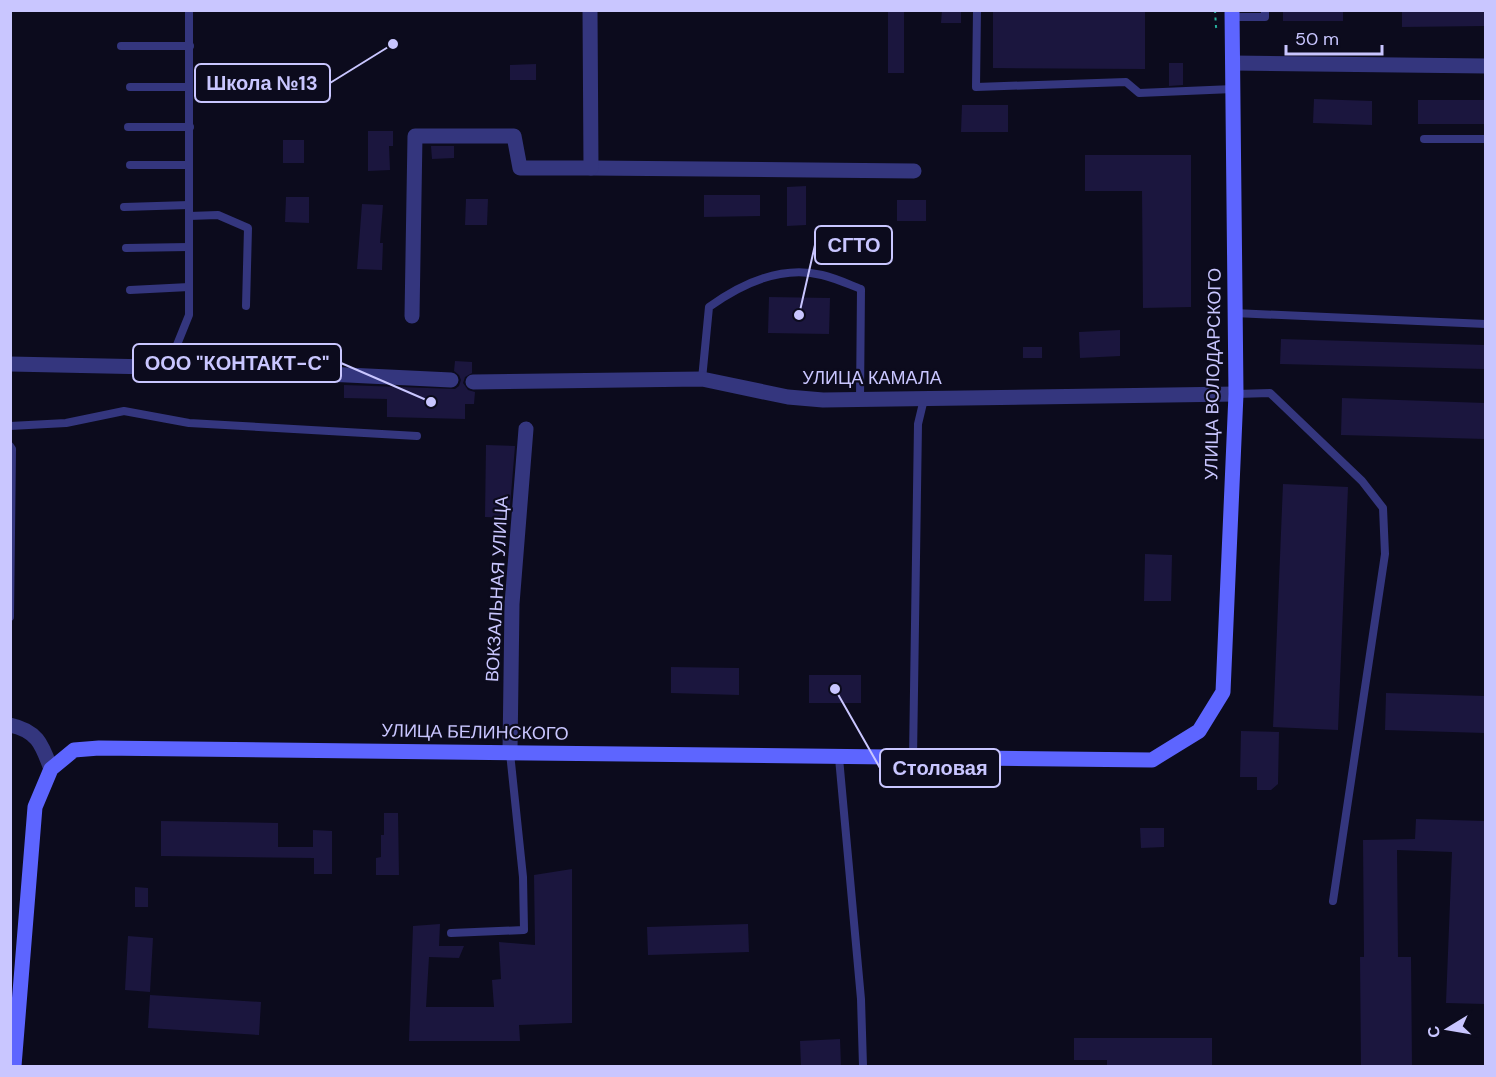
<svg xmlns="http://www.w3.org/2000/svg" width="1496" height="1077" font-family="'DM Sans',sans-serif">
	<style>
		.building { fill: #1b163e }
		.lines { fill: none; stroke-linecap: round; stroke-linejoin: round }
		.path { stroke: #28b19f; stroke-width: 2; stroke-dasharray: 3 4.5; stroke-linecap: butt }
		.lane { stroke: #34367e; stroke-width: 8 }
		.street { stroke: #34367e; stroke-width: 15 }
		.secondary { stroke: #5d65ff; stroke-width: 15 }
		.labels { text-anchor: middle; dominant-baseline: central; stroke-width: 4.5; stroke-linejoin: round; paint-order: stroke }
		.street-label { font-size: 18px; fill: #c9c6ff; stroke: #0c0b1d }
		.leader { fill: none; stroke: #c9c6ff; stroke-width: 2 }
		.callout-dot { fill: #c9c6ff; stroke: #0c0b1d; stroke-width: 2 }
		.callout { fill: #0c0b1d; stroke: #c9c6ff; stroke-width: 2 }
		.callout-label { font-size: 20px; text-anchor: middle; font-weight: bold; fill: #c9c6ff }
	</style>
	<rect width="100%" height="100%" fill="#0c0b1d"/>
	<g class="building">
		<rect x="888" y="10" width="16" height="63"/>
		<polygon points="942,10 961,10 961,23 941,23"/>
		<polygon points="993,10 1145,10 1145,69 993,68"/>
		<rect x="1283" y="10" width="60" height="11"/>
		<polygon points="1402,10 1485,10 1485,26 1402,27"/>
		<polygon points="1169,63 1183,63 1183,85 1169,86"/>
		<polygon points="536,64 536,80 510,80 510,65"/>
		<polygon points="1314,99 1372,101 1372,125 1313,123"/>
		<rect x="1418" y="100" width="67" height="24"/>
		<polygon points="962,105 1008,105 1008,132 961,132"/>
		<polygon points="368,131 393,131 393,146 389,146 390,170 368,171"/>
		<rect x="283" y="140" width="21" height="23"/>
		<polygon points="431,146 454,146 454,158 432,159"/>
		<polygon points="1085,155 1191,155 1191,307 1143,308 1142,191 1085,191"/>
		<polygon points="806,186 806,225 787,226 787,187"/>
		<polygon points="704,195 760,195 760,216 704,217"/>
		<polygon points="286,197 309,197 309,223 285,222"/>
		<polygon points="466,199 488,199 487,225 465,225"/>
		<rect x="897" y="200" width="29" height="21"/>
		<polygon points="362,204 383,205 380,243 383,243 382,270 357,269"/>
		<polygon points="769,297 830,298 829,334 768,333"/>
		<polygon points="1120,330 1120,356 1080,358 1079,332"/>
		<polygon points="1281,339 1485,345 1485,369 1280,364"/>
		<rect x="1023" y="347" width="19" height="11"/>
		<polygon points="455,361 472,362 472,373 465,377 463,383 468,390 475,392 474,404 465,404 465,419 387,417 387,399 344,398 344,385 455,389 459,386 461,380 459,375 454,371"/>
		<polygon points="1342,398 1485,403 1485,439 1341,435"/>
		<polygon points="486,445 515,446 509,518 485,517"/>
		<polygon points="1283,484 1348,487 1338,730 1273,727"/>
		<polygon points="1145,554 1172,555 1171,601 1144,601"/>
		<polygon points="671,667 739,668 739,695 671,693"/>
		<rect x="809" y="675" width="52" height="28"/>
		<polygon points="1386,693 1485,696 1485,733 1385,730"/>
		<polygon points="1241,731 1279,732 1278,784 1271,790 1257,790 1257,777 1240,777"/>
		<polygon points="384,813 398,813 399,875 376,875 376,858 381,857 381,835 384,835"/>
		<polygon points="1416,819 1485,821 1485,1004 1446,1003 1452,852 1397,850 1398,957 1411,957 1412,1066 1361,1066 1360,957 1364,957 1363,840 1415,839"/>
		<polygon points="161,821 278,823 278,847 313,847 313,830 332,831 332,874 314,874 314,858 161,856"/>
		<polygon points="1140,828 1164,828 1164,847 1141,848"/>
		<polygon points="572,869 572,1023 519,1025 520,1041 409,1041 413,926 440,924 439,946 464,946 459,958 429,957 426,1007 494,1007 492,980 501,979 499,942 535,945 534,875"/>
		<polygon points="135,887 148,888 148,907 135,907"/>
		<polygon points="748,924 749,952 648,955 647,927"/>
		<polygon points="128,936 153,938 150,992 125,990"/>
		<polygon points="150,995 261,1002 259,1035 148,1028"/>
		<polygon points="1074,1038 1212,1038 1212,1066 1107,1066 1107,1060 1074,1060"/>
		<polygon points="840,1039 841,1066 801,1066 800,1041"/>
	</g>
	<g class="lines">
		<polyline class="path" points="1215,10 1216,27 1218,31"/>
		<g class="lane">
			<polyline points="977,10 976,87 1126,82 1139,93 1233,89"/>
			<polyline points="1233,17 1265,17 1265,10"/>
			<polyline points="121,46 190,46"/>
			<polyline points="130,87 189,87"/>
			<polyline points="128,127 190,127"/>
			<polyline points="1424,139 1486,139"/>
			<polyline points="130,165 189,165"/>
			<polyline points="124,207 189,205"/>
			<polyline points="189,216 218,215 248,228 246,306"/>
			<polyline points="126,248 189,247"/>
			<polyline points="130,290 189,287"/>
			<polyline points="1234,313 1486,324"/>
			<polyline points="168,367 189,315 189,10"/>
			<path d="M702 379 709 307C741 284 782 265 822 275 835 278 848 284 861 289L860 399"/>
			<polyline points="1236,394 1270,393 1362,481 1383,508 1385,554 1333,901"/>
			<polyline points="10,426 66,423 124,411 189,423 417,436"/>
			<polyline points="10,446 12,449 10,617"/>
			<polyline points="839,758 861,999 863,1066"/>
			<polyline points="913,758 918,424 924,399"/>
			<polyline points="451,933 524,930 523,877 510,753"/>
		</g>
		<g class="street">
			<polyline points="1233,63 1486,66"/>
			<polyline points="591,168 914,171"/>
			<polyline points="412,316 415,136 514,136 520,168 591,168 590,10"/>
			<polyline points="10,364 200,368 451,380"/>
			<polyline points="473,382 702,379 788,397 823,400 1236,394"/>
			<path d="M10 725C38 731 42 745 51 769"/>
			<polyline points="510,751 512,604 526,429"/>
		</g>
		<polyline class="secondary" points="14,1066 35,807 51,769 74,750 99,748 1152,760 1199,731 1223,692 1236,394 1232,10"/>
	</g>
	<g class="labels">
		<g class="street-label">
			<text transform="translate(1213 374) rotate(-89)">УЛИЦА ВОЛОДАРСКОГО</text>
			<text x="872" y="378">УЛИЦА КАМАЛА</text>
			<text transform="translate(497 589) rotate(-87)">ВОКЗАЛЬНАЯ УЛИЦА</text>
			<text transform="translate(475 732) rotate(1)">УЛИЦА БЕЛИНСКОГО</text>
		</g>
	</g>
	<path class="leader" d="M393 44L330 83M799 315L815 245M431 402L341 363M835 689L880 768"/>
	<g class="callout-dot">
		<circle cx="393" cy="44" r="6"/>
		<circle cx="799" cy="315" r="6"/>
		<circle cx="431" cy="402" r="6"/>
		<circle cx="835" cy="689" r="6"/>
	</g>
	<g class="callout">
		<rect x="195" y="64" width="135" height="38" rx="6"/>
		<rect x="815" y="226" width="77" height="38" rx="6"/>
		<rect x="133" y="344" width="208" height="38" rx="6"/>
		<rect x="880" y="749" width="120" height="38" rx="6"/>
	</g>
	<g class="callout-label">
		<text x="262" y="90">Школа №13</text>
		<text x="854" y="252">СГТО</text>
		<text x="237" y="370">ООО "КОНТАКТ-С"</text>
		<text x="940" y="775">Столовая</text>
	</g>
	<rect width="1496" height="1077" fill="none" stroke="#c9c6ff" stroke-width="24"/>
	<g transform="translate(1448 1029) rotate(259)" stroke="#0c0b1d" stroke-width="4.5" paint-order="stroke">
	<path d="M0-4.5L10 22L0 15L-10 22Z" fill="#c9c6ff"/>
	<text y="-9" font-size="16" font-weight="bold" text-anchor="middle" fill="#c9c6ff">С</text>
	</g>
	<path d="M1286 45v9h96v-9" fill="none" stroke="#c9c6ff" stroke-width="3"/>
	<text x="1295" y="45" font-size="18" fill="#c9c6ff" stroke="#0c0b1d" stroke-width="4.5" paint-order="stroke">50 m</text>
</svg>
